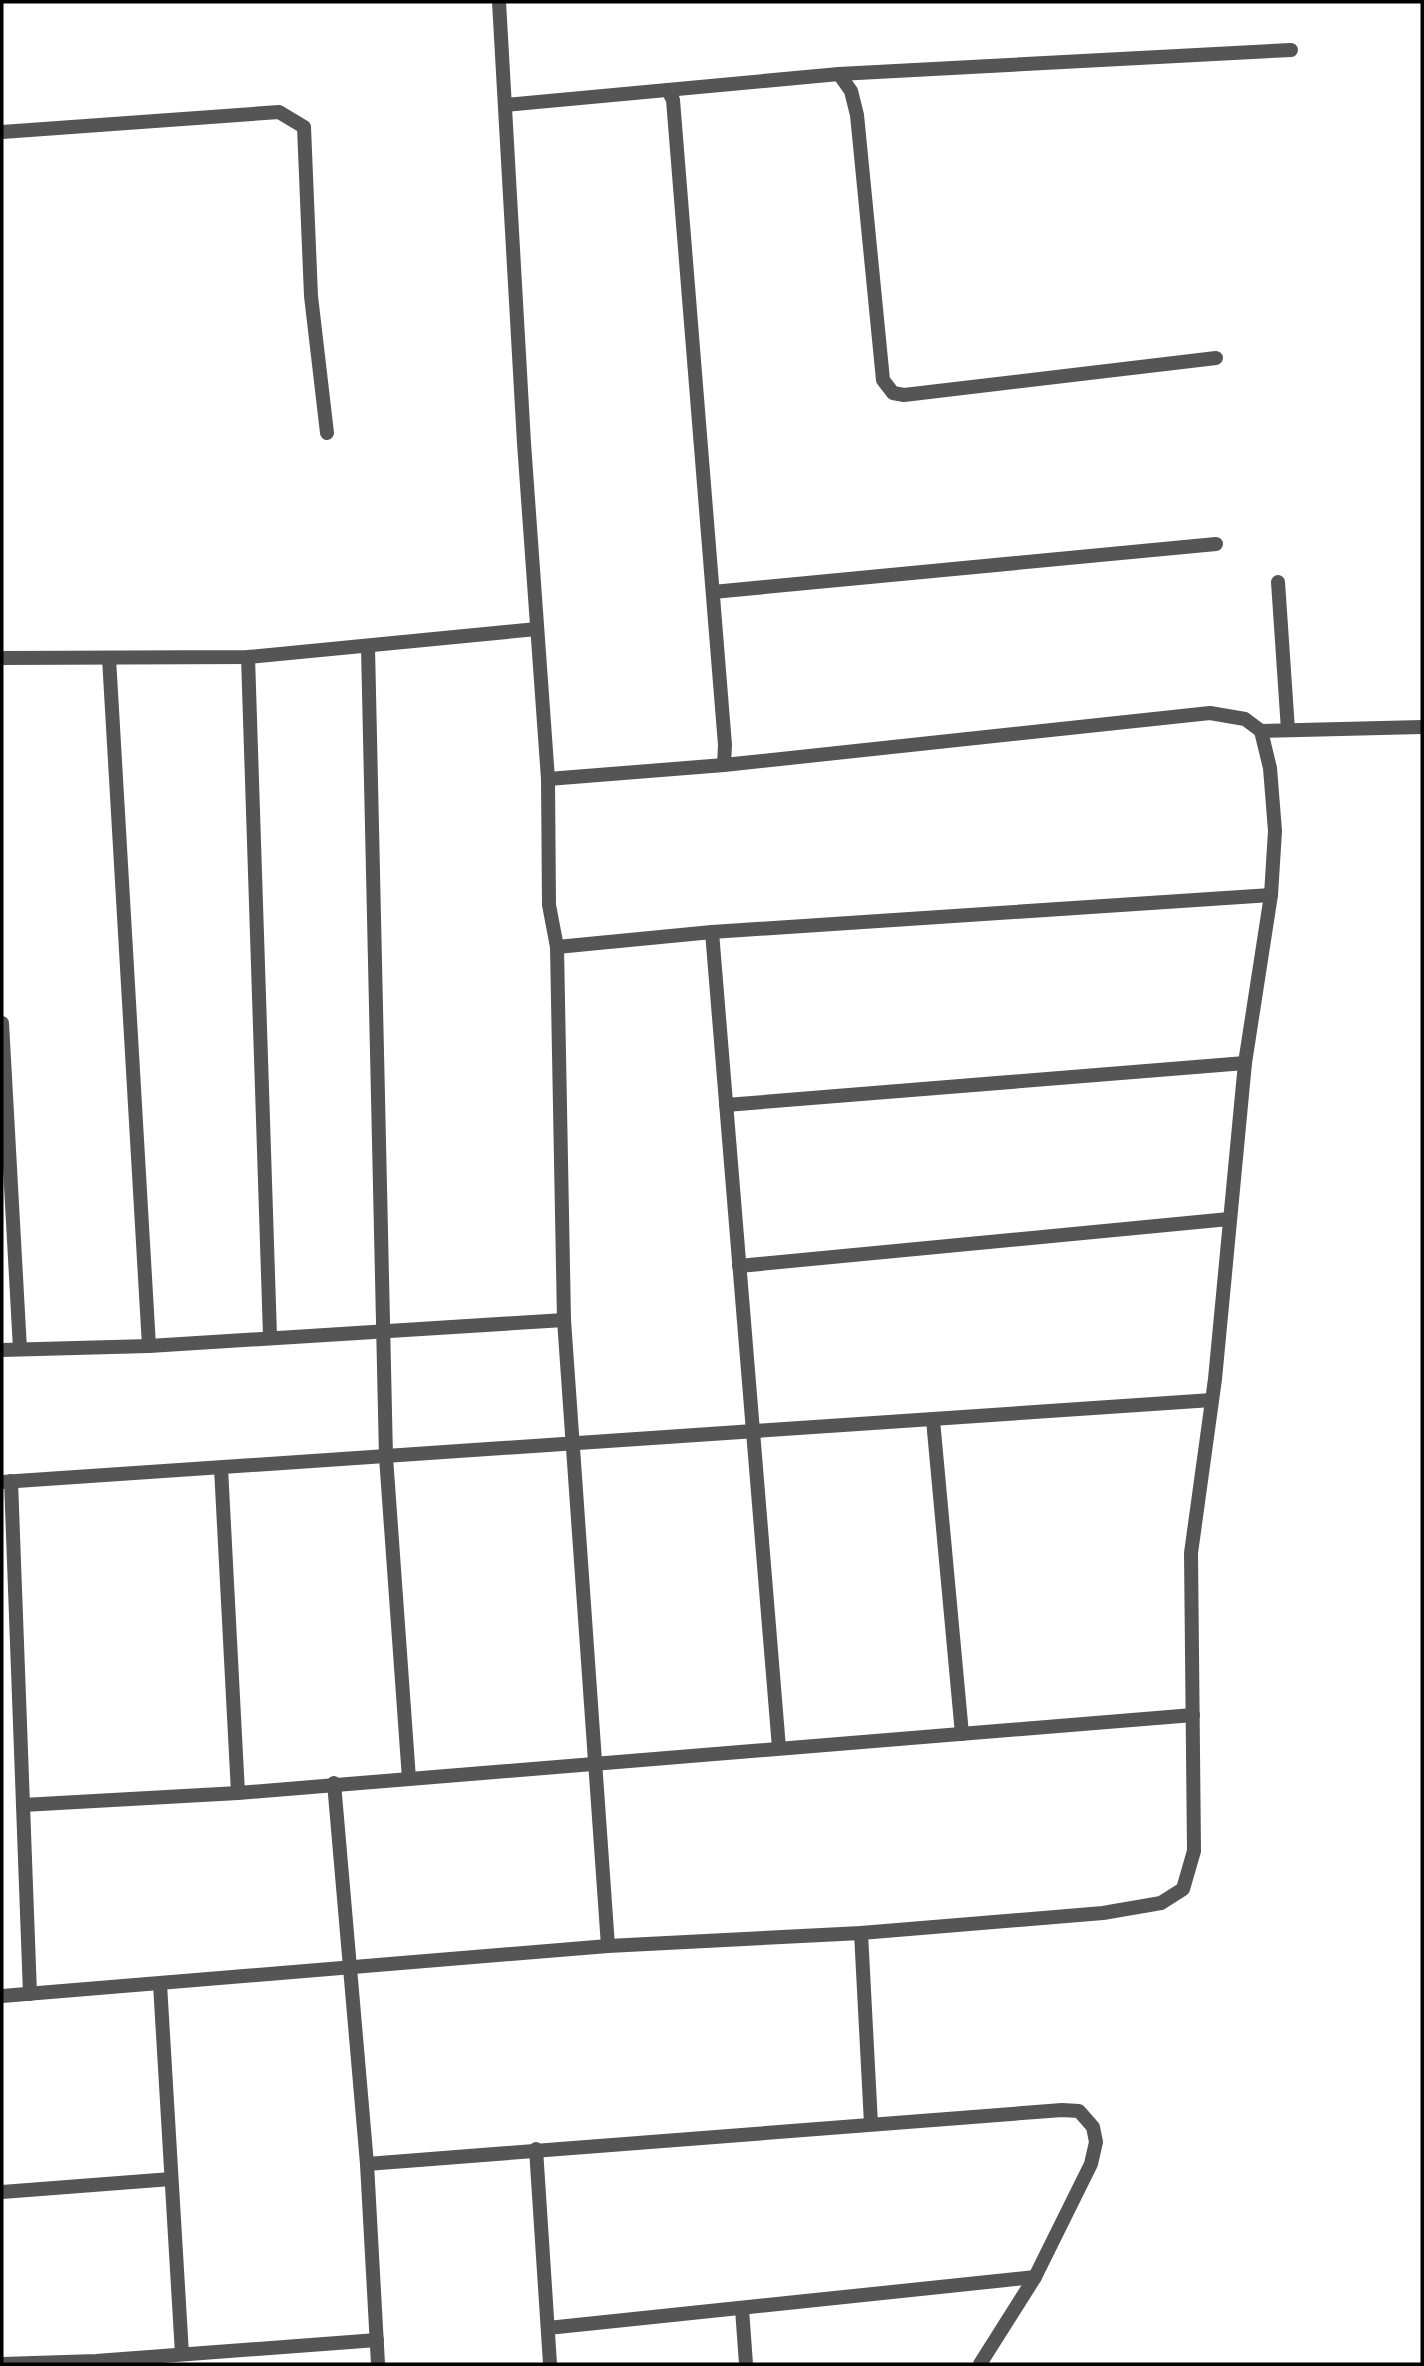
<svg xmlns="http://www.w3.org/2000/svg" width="1424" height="2366" font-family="'PT Sans Narrow',sans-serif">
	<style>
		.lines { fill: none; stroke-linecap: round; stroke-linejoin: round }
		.street { stroke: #555; stroke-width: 14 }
	</style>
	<rect width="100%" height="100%" fill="#fff"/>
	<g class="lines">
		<g class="street">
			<polyline points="499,2 524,443 548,779 549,905 557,947 564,1320 608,1946"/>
			<polyline points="839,74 1291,50"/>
			<polyline points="668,90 673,100 725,745 724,765"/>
			<polyline points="505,105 839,74 851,91 857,115 883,380 893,393 904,395 1216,358"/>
			<polyline points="2,132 279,112 304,127 311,296 327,433"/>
			<polyline points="1278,582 1288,730"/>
			<polyline points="713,592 1216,544"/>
			<polyline points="368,647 386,1457 409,1779"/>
			<polyline points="248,657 270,1336"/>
			<polyline points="2,658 248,657 537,629"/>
			<polyline points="109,658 149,1346"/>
			<polyline points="1261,731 1422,727"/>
			<polyline points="712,932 779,1748"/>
			<polyline points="557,947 712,932 1271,895"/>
			<polyline points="2,1023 20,1349"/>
			<polyline points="726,1105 1245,1063"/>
			<polyline points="739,1266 1229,1219"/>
			<polyline points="2,1350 149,1346 564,1320"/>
			<polyline points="933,1420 962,1734"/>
			<polyline points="221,1468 238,1793"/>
			<polyline points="11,1481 30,1994"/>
			<polyline points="2,1482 1212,1400"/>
			<polyline points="334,1783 367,2164 378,2364"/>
			<polyline points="23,1805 238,1793 1193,1715"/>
			<polyline points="861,1933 871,2124"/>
			<polyline points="160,1984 182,2354"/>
			<polyline points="2,1996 608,1946 861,1933 1103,1913 1161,1903 1183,1889 1194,1851 1191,1553 1215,1379 1245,1063 1271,895 1275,831 1270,768 1261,731 1245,719 1210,713 724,765 548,779"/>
			<polyline points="536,2149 550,2364"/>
			<polyline points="367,2164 1062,2110 1079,2111 1093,2127 1096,2142 1091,2164 1035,2277 980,2364"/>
			<polyline points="2,2192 171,2179"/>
			<polyline points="742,2309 746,2364"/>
			<polyline points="548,2328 1035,2277"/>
			<polyline points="2,2364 96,2361 377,2340"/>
		</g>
	</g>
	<rect width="1424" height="2366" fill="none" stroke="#000000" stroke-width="7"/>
</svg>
